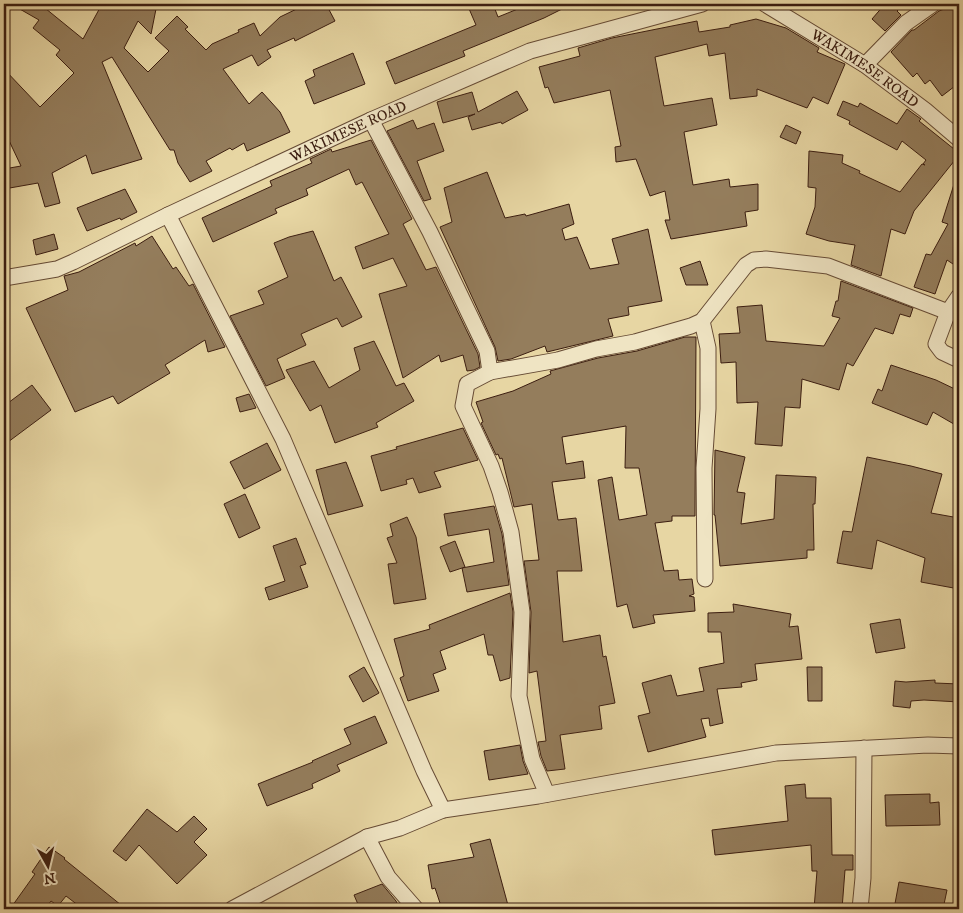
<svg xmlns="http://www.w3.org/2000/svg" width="963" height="913" font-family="'IM FELL DW Pica',serif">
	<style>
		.building { fill: #947d5c; stroke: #3b1d10 }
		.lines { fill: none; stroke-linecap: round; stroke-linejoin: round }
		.street-casing { stroke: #664b35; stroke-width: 17 }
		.street { stroke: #efe4c3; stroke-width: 15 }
		.labels { text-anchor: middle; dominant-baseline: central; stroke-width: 5; stroke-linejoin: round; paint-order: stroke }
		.street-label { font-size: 15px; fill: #3b1d10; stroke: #efe4c3 }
	</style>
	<rect width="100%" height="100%" fill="#e7d6a3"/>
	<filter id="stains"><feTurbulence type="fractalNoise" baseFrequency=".004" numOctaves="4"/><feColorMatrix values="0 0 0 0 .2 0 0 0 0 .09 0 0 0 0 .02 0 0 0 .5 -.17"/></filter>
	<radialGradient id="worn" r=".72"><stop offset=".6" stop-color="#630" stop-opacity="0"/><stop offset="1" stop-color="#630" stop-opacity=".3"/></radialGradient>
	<g class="building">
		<polygon points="11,4 40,4 83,39 102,4 157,4 151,34 138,21 124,48 148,72 169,51 155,38 177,16 188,27 185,29 206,50 212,44 239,32 238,30 254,23 260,36 280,17 307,4 326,4 335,21 295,41 294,38 267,50 271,57 258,66 252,55 223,69 249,104 262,92 280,112 290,132 247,151 244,143 232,150 230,148 206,161 212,171 190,182 178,163 174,150 170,150 112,57 102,62 142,159 92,174 86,155 52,173 60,203 45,207 38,183 4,189 4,169 21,166 4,130 4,69 40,107 74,73 56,55 60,50 33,28 39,20"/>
		<polygon points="467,4 493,4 498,17 530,4 572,4 544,18 463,51 465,56 395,84 386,62 476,25"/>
		<polygon points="885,4 904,4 897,11 901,15 885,31 872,19"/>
		<polygon points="957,4 959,4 959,83 942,96 930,80 925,84 917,73 913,77 891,52 912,30 914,30 939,11"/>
		<polygon points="756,19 786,28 819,48 817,52 845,64 828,104 813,97 807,108 757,89 757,96 730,99 725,53 709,56 707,44 655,57 664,106 712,98 717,125 684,132 693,185 729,179 730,187 758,184 758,210 745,212 747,226 671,239 665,220 670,220 665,191 650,196 636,159 616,162 615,147 621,146 610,90 554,103 548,87 545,88 539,67 580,56 578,48 612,38 697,21 699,32 730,27 730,25"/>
		<polygon points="353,53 365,84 314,104 305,81 315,76 313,70"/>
		<polygon points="517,91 528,110 502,124 501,122 472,130 468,117 475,114 443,123 437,102 472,92 478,112"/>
		<polygon points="843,101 858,107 860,103 897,124 907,109 921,119 919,121 959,153 959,155 914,211 905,234 891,229 881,276 851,265 855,245 829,241 806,234 815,207 816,188 808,187 809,151 843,155 842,163 860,171 859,173 900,192 922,164 925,165 923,164 926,160 902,141 897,150 849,124 850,121 837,115"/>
		<polygon points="413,120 417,129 434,123 444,151 417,161 431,199 424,201 387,131"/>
		<polygon points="786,125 801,132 796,144 780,137"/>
		<polygon points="371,140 412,219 403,224 426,270 436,267 478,354 480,367 474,370 467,371 463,355 441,362 439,355 403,378 379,294 407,286 393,258 363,269 355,247 389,234 362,182 356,185 349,169 306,189 308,195 275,209 277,213 213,242 202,218 272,186 270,181 312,163 310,159 331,149 332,152"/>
		<polygon points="487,172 505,218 525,214 526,216 569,204 574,224 562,229 565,240 577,237 590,269 619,264 612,239 648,229 662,301 628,307 629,315 608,319 613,336 547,352 545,346 511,359 498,361 495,347 440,227 452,222 444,188"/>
		<polygon points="956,178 959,178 959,268 947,260 935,294 914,287 926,254 931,255 948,224 942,222"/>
		<polygon points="125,189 137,212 121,220 120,218 87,231 77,208"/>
		<polygon points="313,231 334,281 341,277 362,317 342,327 337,318 301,334 306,345 277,359 285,378 266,386 230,316 264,304 258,291 288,277 274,243 289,237"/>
		<polygon points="54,234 58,249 36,255 33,240"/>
		<polygon points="152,236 173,269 176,267 189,286 193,284 225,347 208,352 205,340 165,365 170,373 118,404 113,396 75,412 26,308 68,290 64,276 79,272 135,243 136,246"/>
		<polygon points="700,261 708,285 686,285 680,268"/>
		<polygon points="841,281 913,308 910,317 900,314 893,334 875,328 853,366 847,363 839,390 802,379 800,408 785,407 782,446 755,444 758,402 737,403 736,362 721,363 719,334 740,333 737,307 762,305 766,341 824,346 840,318 832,316 836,301 838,301"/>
		<polygon points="685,337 696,337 696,338 695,516 672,516 672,521 655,523 664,571 678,570 679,580 692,579 694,594 689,596 694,597 695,611 653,615 655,623 633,628 627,604 617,607 598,480 612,477 619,520 647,515 639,468 625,468 626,426 562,437 566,464 583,461 585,478 552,482 558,520 576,518 582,571 557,571 563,642 600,635 603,657 606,656 615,703 599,706 602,729 560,735 565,769 547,771 541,756 538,742 546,741 537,671 529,673 531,612 524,561 539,560 532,504 514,507 502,458 500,459 498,454 496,455 481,423 483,422 476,402 513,391 551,374 550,371 598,358 637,351"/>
		<polygon points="374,341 396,386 404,383 414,401 376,423 378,427 335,443 321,405 310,411 286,370 314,361 329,388 360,370 354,348"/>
		<polygon points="891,365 936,380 959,391 959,427 933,412 927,425 872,403 878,389 882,391"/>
		<polygon points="32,385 51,410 4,445 4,406"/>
		<polygon points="249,394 256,408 240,412 236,398"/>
		<polygon points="463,428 478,460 434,472 441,487 419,493 413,478 406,480 407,484 381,491 371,456 397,449 396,447"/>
		<polygon points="267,443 281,470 244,489 230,462"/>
		<polygon points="715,450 745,457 737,492 745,493 741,524 774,519 776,475 816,477 815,504 813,504 814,550 807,550 807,558 720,566 715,515 714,515"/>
		<polygon points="867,457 911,466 942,474 931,513 959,518 959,589 921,582 925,558 877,540 872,569 837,563 843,531 852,532"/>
		<polygon points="346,462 363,506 328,515 316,470"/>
		<polygon points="245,494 260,528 239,538 224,504"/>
		<polygon points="494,506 502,534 509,585 467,592 462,568 494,562 489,529 448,536 444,514"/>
		<polygon points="407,517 416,537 426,599 394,604 388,564 397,563 387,538 393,536 390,524"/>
		<polygon points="296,538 306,564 300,566 308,587 269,600 265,588 285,581 273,546"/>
		<polygon points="455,541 465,567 450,572 440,547"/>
		<polygon points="510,593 513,612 510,678 500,681 493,655 488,655 484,634 440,651 446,669 433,674 439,691 408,701 400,678 404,676 394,639 430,629 429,625"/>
		<polygon points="733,604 791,614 789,627 798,626 802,659 755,664 757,680 741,683 742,687 717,689 723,723 710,726 709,718 701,719 706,737 648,752 638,716 650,713 642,683 671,675 677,696 704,691 699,668 724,663 721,632 708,632 708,613 734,612"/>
		<polygon points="900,619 905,648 876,653 870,624"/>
		<polygon points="364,667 379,693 363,702 349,676"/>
		<polygon points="807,667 822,667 822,701 808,701"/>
		<polygon points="935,680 935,683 959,684 959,702 924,700 911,701 910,708 893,706 895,681 906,682"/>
		<polygon points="375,716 387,743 337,765 340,771 312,784 313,788 267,806 258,784 313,762 312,761 351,744 344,729"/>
		<polygon points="520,745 523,761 528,774 489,780 484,751"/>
		<polygon points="805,784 806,798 831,798 832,855 853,855 853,870 845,870 842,909 814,909 817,871 812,871 811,845 715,855 712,830 788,821 785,786"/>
		<polygon points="930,794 930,803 939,802 940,825 886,826 885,795"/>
		<polygon points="147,809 177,832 194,816 207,829 194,842 207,855 177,884 139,845 126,861 113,851"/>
		<polygon points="490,839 509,909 442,909 435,888 432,889 428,865 474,857 470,844"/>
		<polygon points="49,847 65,858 64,859 126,909 83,909 66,896 58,906 51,901 45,909 10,909 35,874 32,872"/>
		<polygon points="899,882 947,890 943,909 894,909"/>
		<polygon points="382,884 396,901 400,909 360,909 354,895"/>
	</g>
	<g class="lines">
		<g class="street-casing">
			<g id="street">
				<path id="s1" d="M765 4 865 65 925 110 959 139"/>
				<polyline points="865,65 906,23 933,4"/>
				<polyline points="371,120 430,232 487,351 490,372 558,360 596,349 635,342 691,326 702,321 746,265 754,260 766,259 828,266 948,312"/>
				<polyline points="168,215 283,439 424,771 443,810"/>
				<path id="s2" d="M4 278 57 269 73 262 168 215 371 120 530 51 702 4"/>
				<polyline points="959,296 948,312 936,344 942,352 959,360"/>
				<polyline points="702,321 708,348 708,409 704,468 705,579"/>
				<polyline points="490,372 467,384 463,406 491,466 500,492 511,532 522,612 519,696 532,759 547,794"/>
				<polyline points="367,837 388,877 416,909"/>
				<polyline points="232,909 367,837 400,828 443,810 538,796 776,753 928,745 959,746"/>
				<polyline points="860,909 863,878 864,748"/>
			</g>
		</g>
		<use href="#street" class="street"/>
	</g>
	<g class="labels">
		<g class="street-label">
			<text stroke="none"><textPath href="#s1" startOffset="119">WAKIMESE ROAD</textPath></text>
			<text stroke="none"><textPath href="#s2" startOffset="376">WAKIMESE ROAD</textPath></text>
		</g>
	</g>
	<rect width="963" height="913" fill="none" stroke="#e7d6a3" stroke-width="20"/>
	<rect x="5" y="5" width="953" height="903" fill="none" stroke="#3b1d10" stroke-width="2.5"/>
	<rect x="10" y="10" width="943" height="893" fill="none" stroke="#3b1d10"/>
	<g transform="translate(48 866) rotate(172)" stroke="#efe4c3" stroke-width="4" paint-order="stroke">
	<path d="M0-4L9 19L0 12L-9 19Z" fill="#3b1d10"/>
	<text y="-8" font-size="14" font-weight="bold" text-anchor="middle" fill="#3b1d10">N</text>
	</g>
	<rect width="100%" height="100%" filter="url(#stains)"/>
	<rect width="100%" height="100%" fill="url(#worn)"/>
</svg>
